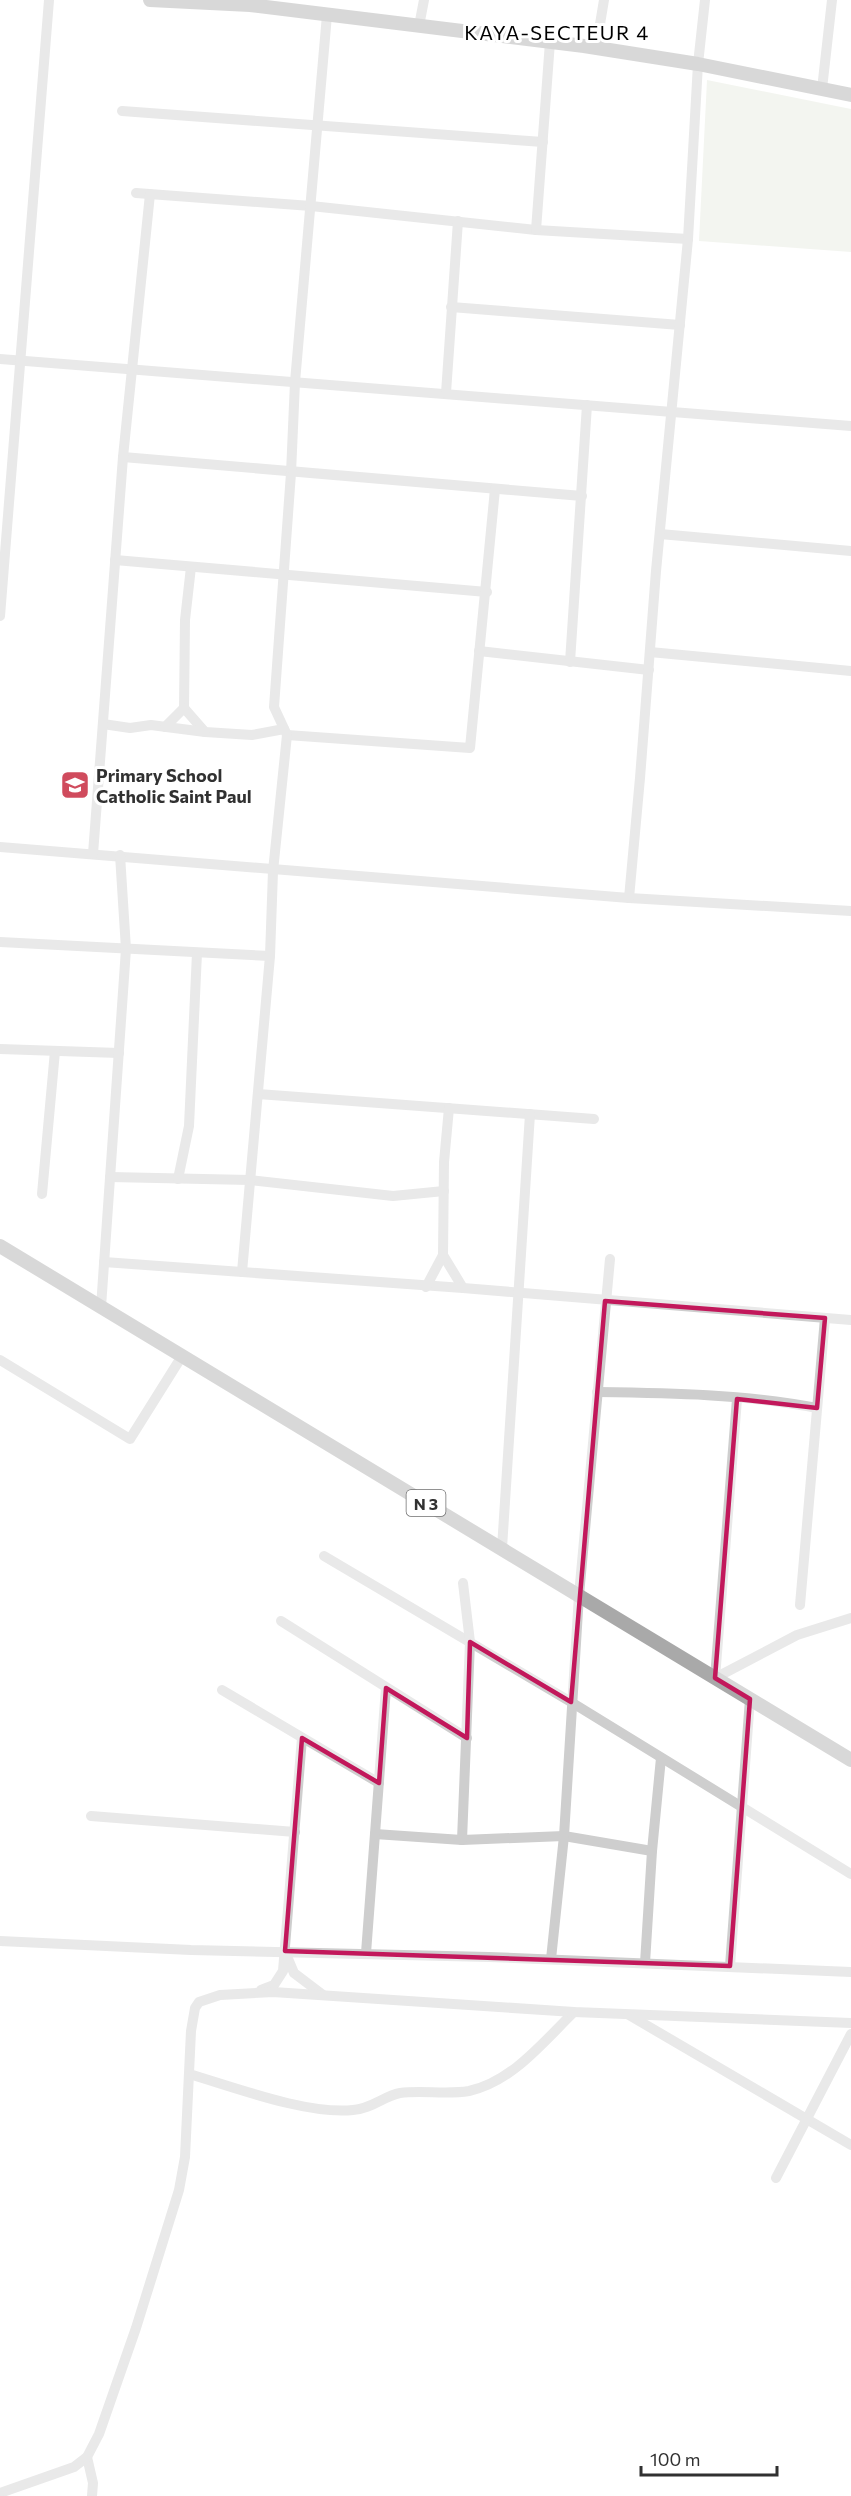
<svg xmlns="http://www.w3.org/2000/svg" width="851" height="2496" font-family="Commissioner,sans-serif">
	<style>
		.green { fill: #e5e9de }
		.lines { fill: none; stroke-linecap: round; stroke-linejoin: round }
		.minor { stroke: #cecece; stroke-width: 10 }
		.major { stroke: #a9a9a9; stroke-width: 14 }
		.marked { fill: none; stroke: #c2185b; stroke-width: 4.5; stroke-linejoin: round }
		.labels { text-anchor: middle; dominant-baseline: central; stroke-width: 6; stroke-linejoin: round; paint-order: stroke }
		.shield { fill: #fff; stroke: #6f6f6f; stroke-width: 1.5 }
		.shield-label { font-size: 16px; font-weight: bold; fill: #313131 }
		.poi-label { font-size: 18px; font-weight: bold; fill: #313131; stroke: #fff; text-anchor: start }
		.neighbourhood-label { font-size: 20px; letter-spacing: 1.5px; fill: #000; stroke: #fff }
	</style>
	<rect width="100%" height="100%" fill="#fff"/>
	<polygon class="green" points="707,80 851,109 851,252 699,241"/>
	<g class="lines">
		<g class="minor">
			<polyline points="419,26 424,0"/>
			<polyline points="596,48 604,0"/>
			<polyline points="822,89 832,0"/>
			<polyline points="122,111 543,142"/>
			<polyline points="136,193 311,206 536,230 688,239"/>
			<polyline points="536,230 550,42"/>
			<polyline points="451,307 680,325"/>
			<polyline points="0,359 851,426"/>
			<polyline points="446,393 458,221"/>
			<polyline points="123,457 582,496"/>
			<polyline points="660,534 851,551"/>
			<polyline points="115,560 487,592"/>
			<polyline points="191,567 185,620 184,708 205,732 252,735 284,729"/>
			<polyline points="0,616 49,0"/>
			<polyline points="479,651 649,670"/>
			<polyline points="650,652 851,671"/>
			<polyline points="570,662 587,405"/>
			<polyline points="103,724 130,728 151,725 205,732"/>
			<polyline points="165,727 184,708"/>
			<polyline points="287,735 470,748 495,489"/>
			<polyline points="0,847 629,898 851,911"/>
			<polyline points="93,854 123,457 150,194"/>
			<polyline points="629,898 640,778 656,571 688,239 698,64 705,0"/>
			<polyline points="0,942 270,956"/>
			<polyline points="0,1049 119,1053"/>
			<polyline points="258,1094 594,1119"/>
			<polyline points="110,1177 250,1180 393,1196 444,1191"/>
			<polyline points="178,1179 189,1126 197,953"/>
			<polyline points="42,1194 55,1051"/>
			<polyline points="443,1255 463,1288"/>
			<polyline points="104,1262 463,1288 851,1320"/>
			<polyline points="242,1272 270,956 273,871 287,735 274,707 291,473 295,382 327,15"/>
			<polyline points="426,1287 443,1255 444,1162 449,1108"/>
			<polyline points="101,1307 126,949 120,855"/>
			<polyline points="0,1360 130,1439 182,1356"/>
			<path d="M597 1392C670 1393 745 1394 817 1408"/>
			<polyline points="502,1548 530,1114"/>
			<polyline points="324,1556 571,1702 851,1874"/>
			<polyline points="800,1605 825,1318"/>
			<polyline points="281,1621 467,1738"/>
			<polyline points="715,1678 737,1399"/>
			<polyline points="715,1678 797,1635 851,1618"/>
			<polyline points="222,1690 379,1783"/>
			<polyline points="91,1816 295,1832"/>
			<polyline points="375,1834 462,1840 564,1836 652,1851"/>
			<polyline points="462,1840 470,1642 463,1583"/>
			<polyline points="0,1941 191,1950 489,1957 851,1972"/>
			<polyline points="366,1953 386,1688"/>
			<polyline points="286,1954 294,1973 323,1995"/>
			<polyline points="551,1959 564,1836 579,1595 610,1259"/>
			<polyline points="645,1963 652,1851 661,1758"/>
			<polyline points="730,1966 750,1699"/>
			<polyline points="261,1990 274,1985 283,1971 302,1738"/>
			<polyline points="629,2015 851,2145"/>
			<path d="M189 2074C234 2087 307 2115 353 2110 371 2109 384 2096 400 2093 423 2090 446 2095 469 2091 512 2082 544 2041 574 2012"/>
			<polyline points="776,2178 851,2034"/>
			<polyline points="87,2457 93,2483 92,2496"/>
			<polyline points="0,2493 74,2467 87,2457 99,2434 136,2328 179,2190 185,2157 191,2031 195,2008 199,2002 220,1995 273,1992 574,2012 851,2023"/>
		</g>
		<g class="major">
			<polyline points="150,0 250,5 584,46 698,64 851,95"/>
			<polyline points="0,1246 851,1760"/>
		</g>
	</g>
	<path d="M0 0H851V2496H0ZM605 1301 825 1318 817 1408 737 1399 715 1678 750 1699 730 1966 285 1951 302 1738 379 1783 386 1688 467 1738 470 1642 571 1702Z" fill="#fff" fill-opacity=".55" fill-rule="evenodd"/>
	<path class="marked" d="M605 1301 825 1318 817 1408 737 1399 715 1678 750 1699 730 1966 285 1951 302 1738 379 1783 386 1688 467 1738 470 1642 571 1702Z"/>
	<defs>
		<g id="school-square" transform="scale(1.5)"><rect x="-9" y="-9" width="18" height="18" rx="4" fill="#d04b5d" stroke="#fff"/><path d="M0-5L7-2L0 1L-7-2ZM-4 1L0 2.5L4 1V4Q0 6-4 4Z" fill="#fff"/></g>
	</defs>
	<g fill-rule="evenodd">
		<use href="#school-square" x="75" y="785"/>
	</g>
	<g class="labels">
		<rect class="shield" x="406.5" y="1490" width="39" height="26" rx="4.5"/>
		<g class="shield-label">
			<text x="426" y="1503">N 3</text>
		</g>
		<g class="poi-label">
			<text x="96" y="775">Primary School<tspan x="96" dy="21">Catholic Saint Paul</tspan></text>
		</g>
		<g class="neighbourhood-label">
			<text x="557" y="32">KAYA-SECTEUR 4</text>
		</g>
	</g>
	<path d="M641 2466v9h136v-9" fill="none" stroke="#313131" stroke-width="3"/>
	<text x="650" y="2466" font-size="18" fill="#313131" stroke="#ffffff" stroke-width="4.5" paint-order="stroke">100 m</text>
</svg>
